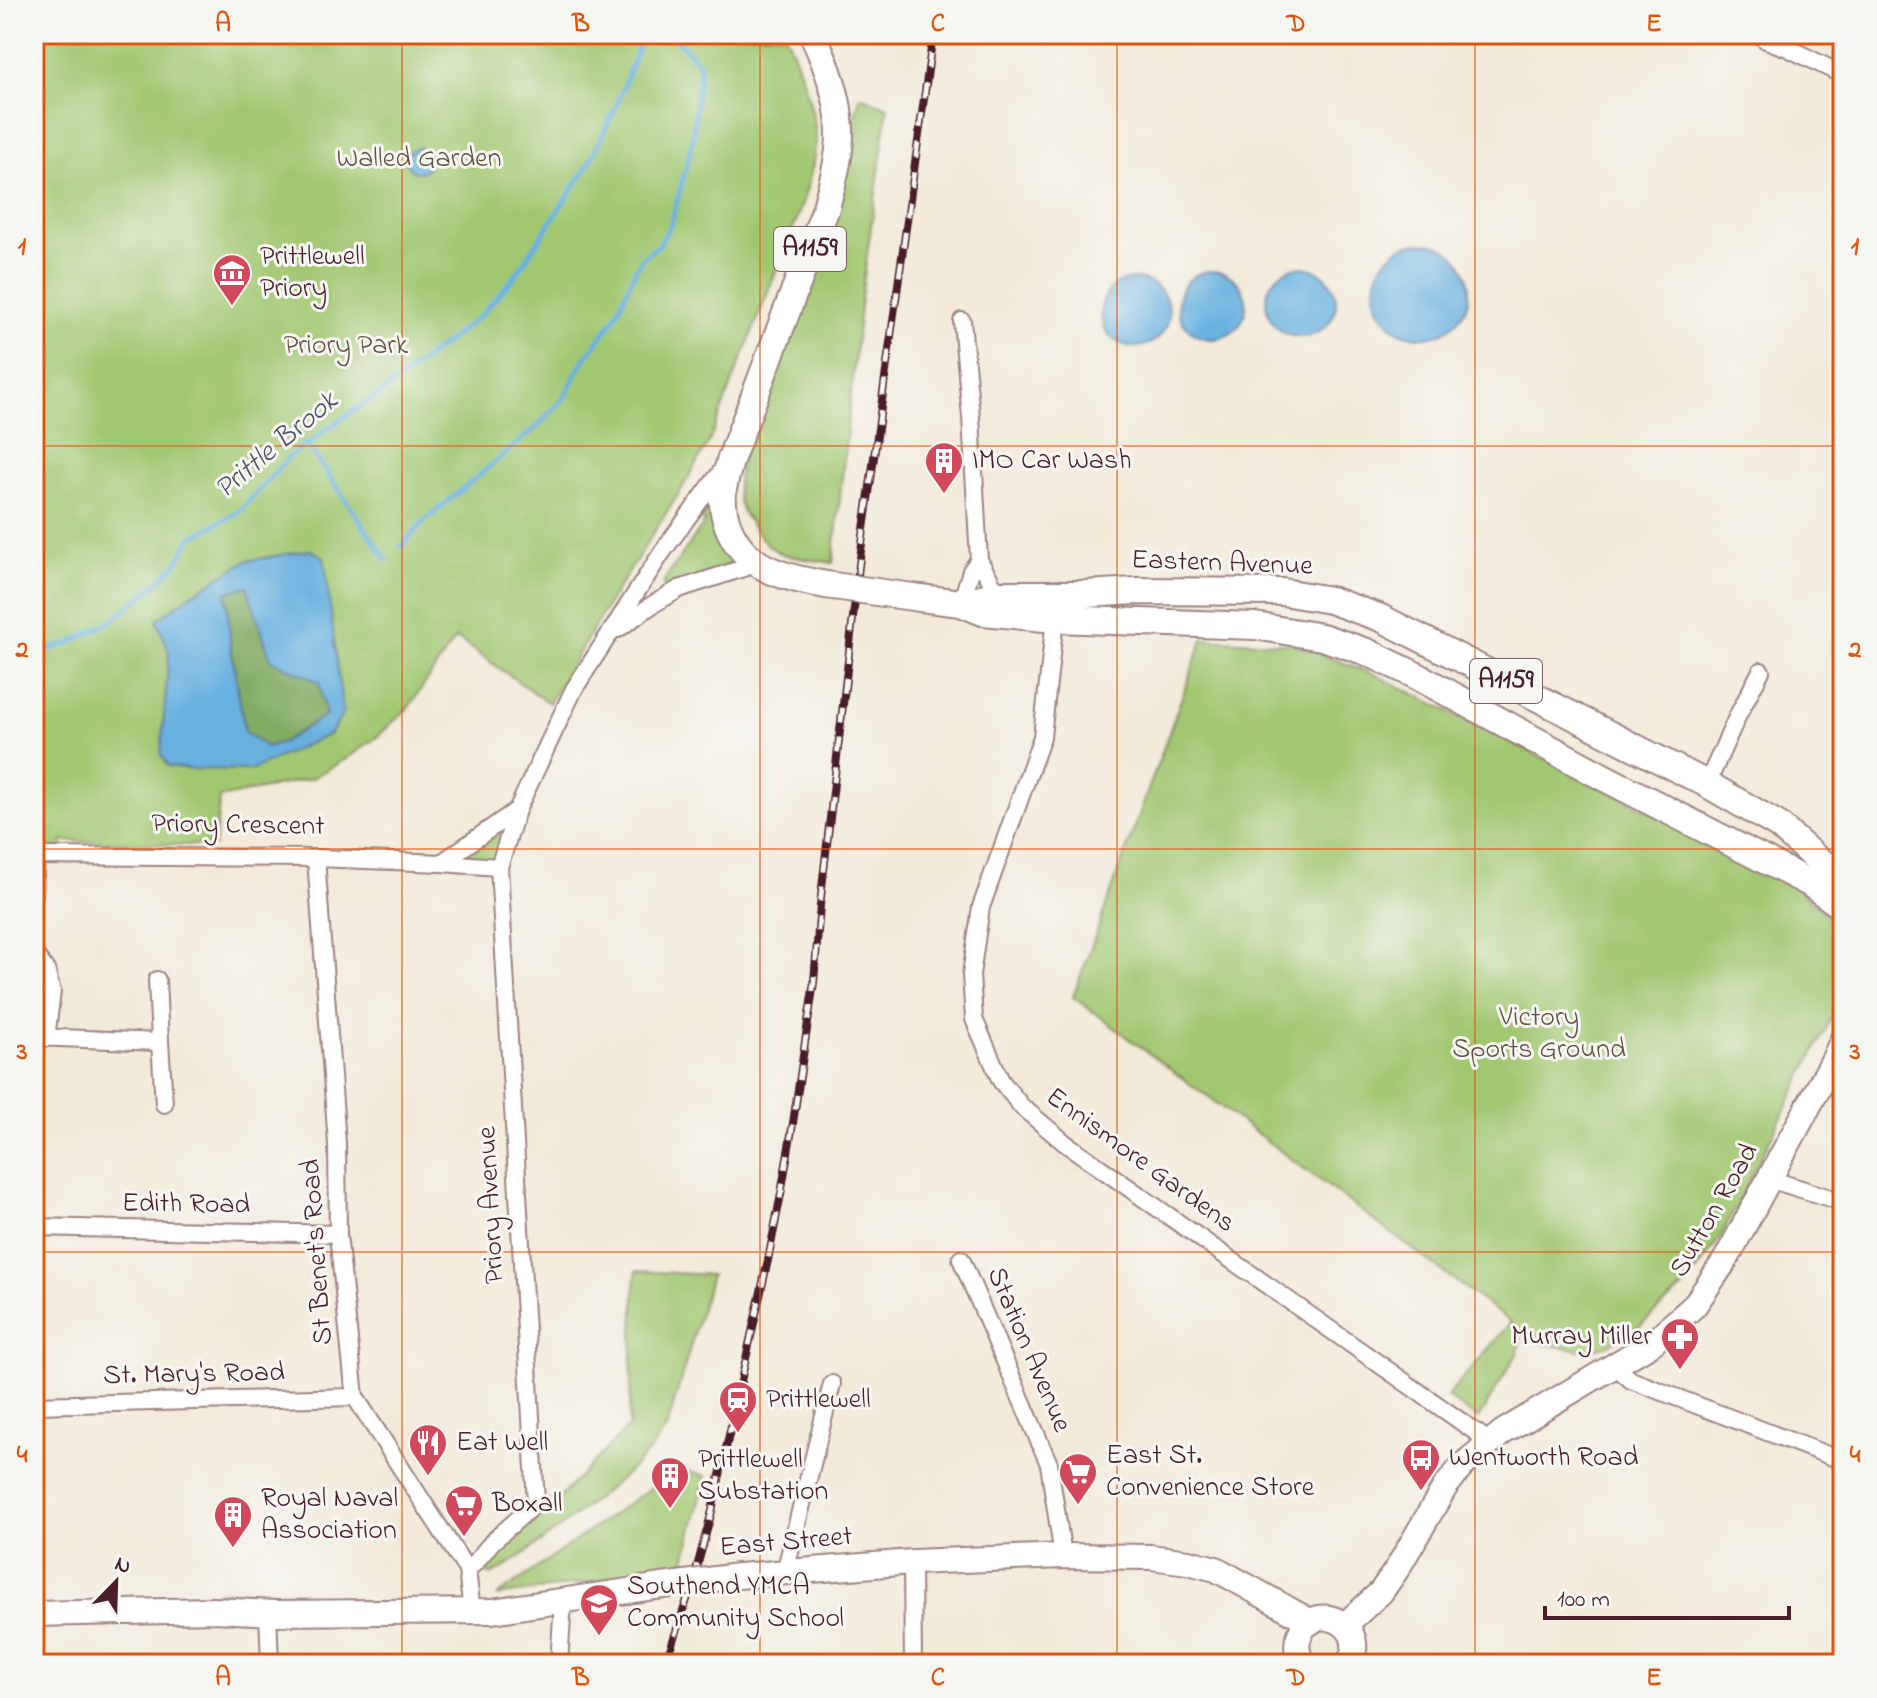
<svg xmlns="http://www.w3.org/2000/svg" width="1877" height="1698" font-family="'Indie Flower',sans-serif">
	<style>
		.green { fill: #a2c771; stroke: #76734e; stroke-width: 2 }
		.forest { fill: #81ac63; stroke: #666647; stroke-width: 2 }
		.water { fill: #68b1e0; stroke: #596886; stroke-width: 2; fill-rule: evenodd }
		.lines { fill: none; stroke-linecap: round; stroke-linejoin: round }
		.stream { stroke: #68b1e0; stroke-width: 5 }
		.street-casing { stroke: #9e8482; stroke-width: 20 }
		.secondary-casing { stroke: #9e8482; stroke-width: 28 }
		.primary-casing { stroke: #9e8482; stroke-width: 30 }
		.street { stroke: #fff; stroke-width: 16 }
		.secondary { stroke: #fff; stroke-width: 24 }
		.primary { stroke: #fff; stroke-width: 26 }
		.rail-casing { stroke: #4a1f2b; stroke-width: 8 }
		.rail { stroke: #f6f6f2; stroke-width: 5; stroke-dasharray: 15; stroke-linecap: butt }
		.secondary-bridge-casing { stroke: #9e8482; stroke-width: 28; stroke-linecap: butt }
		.primary-bridge-casing { stroke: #9e8482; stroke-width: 30; stroke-linecap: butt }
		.secondary-bridge { stroke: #fff; stroke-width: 24 }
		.primary-bridge { stroke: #fff; stroke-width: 26 }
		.grid { fill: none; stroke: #e0560e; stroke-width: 2; stroke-opacity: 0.55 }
		.labels { text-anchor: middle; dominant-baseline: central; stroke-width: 6; stroke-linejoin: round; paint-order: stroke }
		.shield { fill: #f6f6f2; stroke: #7e6067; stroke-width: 2 }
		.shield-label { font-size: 26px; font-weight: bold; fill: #4a1f2b }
		.park-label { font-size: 28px; fill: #645140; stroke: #f6f6f2 }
		.poi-label { font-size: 28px; fill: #4a1f2b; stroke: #f6f6f2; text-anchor: start }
		.street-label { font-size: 28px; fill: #4a1f2b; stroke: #f6f6f2 }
		.water-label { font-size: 30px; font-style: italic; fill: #54526a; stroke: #f6f6f2 }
		.neatline { fill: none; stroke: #e0560e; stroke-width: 3 }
		.grid-label { font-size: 26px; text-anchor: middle; font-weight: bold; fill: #e0560e }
	</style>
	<rect width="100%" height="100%" fill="#f6f6f2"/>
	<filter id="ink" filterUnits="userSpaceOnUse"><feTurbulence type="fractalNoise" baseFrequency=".0125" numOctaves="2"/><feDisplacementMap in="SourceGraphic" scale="16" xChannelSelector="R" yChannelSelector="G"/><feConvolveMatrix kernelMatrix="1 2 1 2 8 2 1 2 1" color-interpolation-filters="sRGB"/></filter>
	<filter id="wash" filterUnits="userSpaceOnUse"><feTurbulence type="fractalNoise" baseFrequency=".006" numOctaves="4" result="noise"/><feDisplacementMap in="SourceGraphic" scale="32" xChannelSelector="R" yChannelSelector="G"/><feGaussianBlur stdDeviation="1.8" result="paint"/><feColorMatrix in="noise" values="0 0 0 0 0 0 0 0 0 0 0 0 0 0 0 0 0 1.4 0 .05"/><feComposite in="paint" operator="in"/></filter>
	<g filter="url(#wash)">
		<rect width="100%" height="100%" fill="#f3ead9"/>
		<g class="green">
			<path d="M34 34H785C796 55 815 112 816 136 816 163 806 191 798 216L709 442 681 490 605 609 549 703 456 638 408 708 377 737 346 759 312 778 220 798 214 846 62 841 63 849H34Z"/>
			<path d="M860 96 888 107 861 298 833 563C819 560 789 558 778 552 764 545 740 513 738 498 736 486 739 472 741 460L832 210Z"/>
			<polygon points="714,483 739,561 666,589 663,585 667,576 705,522 696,515"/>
			<polygon points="1203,639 1294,644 1376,675 1788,880 1835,922 1843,934 1843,996 1720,1238 1687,1284 1630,1335 1599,1348 1581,1350 1539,1343 1073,997"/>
			<polygon points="517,810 499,867 441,863"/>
			<path d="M636 1271 711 1275 667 1427C648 1456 625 1476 598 1497 566 1524 534 1548 499 1571L491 1575 481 1569 482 1562 536 1503 558 1499 629 1426Z"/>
			<polygon points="1509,1324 1522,1334 1517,1354 1478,1419 1447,1397"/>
			<polygon points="685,1471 706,1476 683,1568 497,1596 656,1484"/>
			<rect x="216" y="1592" width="38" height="9"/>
		</g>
		<polygon class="forest" points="247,585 271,660 319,682 326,715 283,742 265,747 245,732 231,648 226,592"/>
		<g class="water">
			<circle cx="418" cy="160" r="12"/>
			<circle cx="1422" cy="290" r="47"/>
			<circle cx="1301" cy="302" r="35"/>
			<circle cx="1212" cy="305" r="34"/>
			<circle cx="1135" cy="313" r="34"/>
			<path d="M310 550 324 557 343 714 330 734 251 770 188 769 168 766 161 754 169 651 157 620 192 594 246 561ZM247 586 271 660 319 682 326 715 283 742 266 747 245 732 231 648 226 593Z"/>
		</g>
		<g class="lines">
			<g class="stream">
				<polyline points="307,444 387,560"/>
				<polyline points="401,547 423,522 537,427 564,398 582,363 615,318 635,271 642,258 659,245 671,224 692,144 700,65 682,45 668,34"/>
				<polyline points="34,654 70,643 113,620 153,587 177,563 191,538 240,511 289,457 344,417 388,388 480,316 515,276 589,164 616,107 643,34"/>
			</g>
		</g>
	</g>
	<g filter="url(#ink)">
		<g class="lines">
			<g class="street-casing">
				<g id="street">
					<polyline points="1758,34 1766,40 1788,48 1843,75"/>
					<polyline points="962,321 971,417 979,560 998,594"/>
					<polyline points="961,603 971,571 979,560"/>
					<polyline points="1055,619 1042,737 981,907 971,975 974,1019 1001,1081 1022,1107 1065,1143 1490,1442"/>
					<polyline points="618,629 652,605 679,589 756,564"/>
					<polyline points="1707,784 1738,715 1761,671"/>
					<polyline points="34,856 316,858 441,863 517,810 574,689 663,551 723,469"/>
					<polyline points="316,858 337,1144 338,1234 355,1397 467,1570 472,1611"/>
					<polyline points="441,863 499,867"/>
					<polyline points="34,896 36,856"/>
					<polyline points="34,953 46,970 52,991 46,1038"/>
					<polyline points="34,1037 160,1042 157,980"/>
					<polyline points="160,1042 164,1104"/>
					<polyline points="1769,1179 1843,1202"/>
					<polyline points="34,1227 338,1234"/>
					<polyline points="961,1259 1049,1464 1063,1556"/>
					<polyline points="1615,1366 1631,1380 1843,1461"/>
					<polyline points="34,1405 355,1397"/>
					<polyline points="912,1562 913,1664"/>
					<polyline points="467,1570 475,1563 492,1542 536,1503 499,867 517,810"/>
					<polyline points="785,1572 832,1384"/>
					<polyline points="268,1613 270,1664"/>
					<polyline points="559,1664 563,1601"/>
				</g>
			</g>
			<g class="secondary-casing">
				<g id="secondary">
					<polyline points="738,1576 912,1562 1063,1556 1151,1557 1188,1562 1216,1569 1311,1622"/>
					<polyline points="34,1614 213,1610 275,1613 492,1611 655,1587"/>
					<polyline points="1345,1625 1381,1592 1397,1569 1445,1487 1463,1465 1503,1432 1652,1343 1694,1306 1726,1259 1834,1059 1843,1039"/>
					<path d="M1304 1664C1297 1655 1295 1645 1300 1634 1315 1598 1373 1627 1348 1664"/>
				</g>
			</g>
			<g class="primary-casing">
				<g id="primary">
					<path d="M813 34C826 64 839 96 840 129 841 156 832 183 826 208L731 458C728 468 725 479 723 489 722 501 724 516 728 526 745 570 785 577 826 585"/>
					<polyline points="920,598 961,603 983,612 1055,619 1255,626 1322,637 1367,652 1415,675 1605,778 1809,883 1843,907"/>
					<polyline points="961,603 998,594 1086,594 1136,591 1283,592 1330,600 1381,618 1707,784 1778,825 1819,861 1843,875"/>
				</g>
			</g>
			<use href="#street" class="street"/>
			<use href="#secondary" class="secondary"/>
			<use href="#primary" class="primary"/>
			<g class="rail-casing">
				<polyline id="rail" points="665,1664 693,1582 712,1511 768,1260 781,1194 793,1123 814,982 820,905 859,565 933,34"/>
			</g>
			<use href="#rail" class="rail"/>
			<g class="secondary-bridge-casing">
				<polyline id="secondary-bridge" points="655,1587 738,1576"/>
			</g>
			<g class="primary-bridge-casing">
				<polyline id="primary-bridge" points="826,585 920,598"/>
			</g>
			<use href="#secondary-bridge" class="secondary-bridge"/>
			<use href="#primary-bridge" class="primary-bridge"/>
		</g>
	</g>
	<path class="grid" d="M402 34V1664M760 34V1664M1117 34V1664M1475 34V1664M34 446H1843M34 849H1843M34 1252H1843"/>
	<defs>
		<g id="museum-pin" transform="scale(2)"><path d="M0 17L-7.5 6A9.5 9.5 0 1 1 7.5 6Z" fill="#d1495b" stroke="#f6f6f2"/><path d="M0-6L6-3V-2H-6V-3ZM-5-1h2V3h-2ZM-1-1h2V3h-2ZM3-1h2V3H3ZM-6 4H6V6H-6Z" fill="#fff"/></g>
		<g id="building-pin" transform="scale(2)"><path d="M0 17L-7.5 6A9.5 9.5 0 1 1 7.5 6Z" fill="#d1495b" stroke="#f6f6f2"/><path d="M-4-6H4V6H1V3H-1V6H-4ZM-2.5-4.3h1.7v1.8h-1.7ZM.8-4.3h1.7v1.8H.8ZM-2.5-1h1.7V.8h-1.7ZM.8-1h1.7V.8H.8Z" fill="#fff"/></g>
		<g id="pharmacy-pin" transform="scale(2)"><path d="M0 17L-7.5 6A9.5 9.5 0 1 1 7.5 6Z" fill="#d1495b" stroke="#f6f6f2"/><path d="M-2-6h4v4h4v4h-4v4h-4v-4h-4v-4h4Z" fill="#fff"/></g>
		<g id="station-pin" transform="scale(2)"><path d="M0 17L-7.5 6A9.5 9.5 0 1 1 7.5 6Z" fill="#d1495b" stroke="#f6f6f2"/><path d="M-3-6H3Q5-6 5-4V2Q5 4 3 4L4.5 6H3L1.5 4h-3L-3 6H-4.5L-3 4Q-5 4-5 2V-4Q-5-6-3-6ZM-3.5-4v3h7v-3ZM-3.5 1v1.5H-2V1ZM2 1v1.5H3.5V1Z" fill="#fff"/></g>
		<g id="restaurant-pin" transform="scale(2)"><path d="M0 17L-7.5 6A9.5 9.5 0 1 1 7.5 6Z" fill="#d1495b" stroke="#f6f6f2"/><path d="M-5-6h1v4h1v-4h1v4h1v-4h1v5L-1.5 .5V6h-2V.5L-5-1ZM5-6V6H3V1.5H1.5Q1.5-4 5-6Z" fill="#fff"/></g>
		<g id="bus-pin" transform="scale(2)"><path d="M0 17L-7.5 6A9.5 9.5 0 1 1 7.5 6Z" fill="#d1495b" stroke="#f6f6f2"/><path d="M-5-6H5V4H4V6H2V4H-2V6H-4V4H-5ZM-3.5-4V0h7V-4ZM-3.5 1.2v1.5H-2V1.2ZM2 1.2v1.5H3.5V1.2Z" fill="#fff"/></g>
		<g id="supermarket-pin" transform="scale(2)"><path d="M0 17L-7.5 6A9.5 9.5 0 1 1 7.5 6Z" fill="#d1495b" stroke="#f6f6f2"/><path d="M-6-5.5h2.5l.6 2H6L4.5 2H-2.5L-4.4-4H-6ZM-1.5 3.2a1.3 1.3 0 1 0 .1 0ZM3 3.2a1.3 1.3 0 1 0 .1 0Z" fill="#fff"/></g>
		<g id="school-pin" transform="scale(2)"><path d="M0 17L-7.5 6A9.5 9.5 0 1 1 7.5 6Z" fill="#d1495b" stroke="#f6f6f2"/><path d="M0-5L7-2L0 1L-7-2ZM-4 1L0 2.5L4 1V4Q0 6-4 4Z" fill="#fff"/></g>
	</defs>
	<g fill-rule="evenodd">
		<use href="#museum-pin" x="232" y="273"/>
		<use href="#building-pin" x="944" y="461"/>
		<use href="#pharmacy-pin" x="1680" y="1337"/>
		<use href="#station-pin" x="738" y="1400"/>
		<use href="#restaurant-pin" x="428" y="1443"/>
		<use href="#bus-pin" x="1421" y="1458"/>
		<use href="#supermarket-pin" x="1078" y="1472"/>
		<use href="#building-pin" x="670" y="1476"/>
		<use href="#supermarket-pin" x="464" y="1504"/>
		<use href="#building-pin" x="233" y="1515"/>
		<use href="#school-pin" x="599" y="1603"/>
	</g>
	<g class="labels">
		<g class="shield">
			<rect x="774" y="227" width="72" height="44" rx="6"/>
			<rect x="1470" y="659" width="72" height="44" rx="6"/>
		</g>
		<g class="shield-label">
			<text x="810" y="249">A1159</text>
			<text x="1506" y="681">A1159</text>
		</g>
		<g class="park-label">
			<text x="419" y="159">Walled Garden</text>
			<text x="346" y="346">Priory Park</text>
			<text x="1539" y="1018">Victory<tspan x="1539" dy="32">Sports Ground</tspan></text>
		</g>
		<g class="poi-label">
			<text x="260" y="257">Prittlewell<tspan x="260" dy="32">Priory</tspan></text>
			<text x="972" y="461">IMO Car Wash</text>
			<text x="1652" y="1337" text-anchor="end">Murray Miller</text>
			<text x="766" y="1400">Prittlewell</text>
			<text x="456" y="1443">Eat Well</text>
			<text x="1106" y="1456">East St.<tspan x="1106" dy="32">Convenience Store</tspan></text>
			<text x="1449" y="1458">Wentworth Road</text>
			<text x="698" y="1460">Prittlewell<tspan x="698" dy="32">Substation</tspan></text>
			<text x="261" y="1499">Royal Naval<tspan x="261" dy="32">Association</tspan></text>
			<text x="492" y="1504">Boxall</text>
			<text x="627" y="1587">Southend YMCA<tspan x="627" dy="32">Community School</tspan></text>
		</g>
		<g class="street-label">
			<text transform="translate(1222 564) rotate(2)">Eastern Avenue</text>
			<text transform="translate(238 826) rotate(1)">Priory Crescent</text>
			<text transform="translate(1140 1161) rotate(36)">Ennismore Gardens</text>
			<text transform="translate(186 1205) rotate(1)">Edith Road</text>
			<text transform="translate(492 1205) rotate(-93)">Priory Avenue</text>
			<text transform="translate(1715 1211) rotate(-60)">Sutton Road</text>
			<text transform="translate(318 1252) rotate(-94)">St Benet's Road</text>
			<text transform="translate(1028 1350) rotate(67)">Station Avenue</text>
			<text transform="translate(194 1375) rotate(-1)">St. Mary's Road</text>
			<text transform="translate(786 1543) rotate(-5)">East Street</text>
		</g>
		<g class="water-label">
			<text transform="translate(277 446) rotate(-40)">Prittle Brook</text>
		</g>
	</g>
	<rect width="1877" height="1698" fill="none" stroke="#f6f6f2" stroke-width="88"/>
	<g transform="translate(116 1582) rotate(23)" stroke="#f6f6f2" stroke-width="6" paint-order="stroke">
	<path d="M0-6L14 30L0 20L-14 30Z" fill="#4a1f2b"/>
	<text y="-12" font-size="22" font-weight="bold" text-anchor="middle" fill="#4a1f2b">N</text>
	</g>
	<path d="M1545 1606v12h244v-12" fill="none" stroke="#4a1f2b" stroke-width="4"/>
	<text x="1557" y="1606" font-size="24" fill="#4a1f2b" stroke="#f6f6f2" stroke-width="6" paint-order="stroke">100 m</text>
	<rect x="44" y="44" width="1789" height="1610" class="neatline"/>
	<g class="grid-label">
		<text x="223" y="31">A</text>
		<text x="581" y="31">B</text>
		<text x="938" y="31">C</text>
		<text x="1296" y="31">D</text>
		<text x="1654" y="31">E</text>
		<text x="22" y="254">1</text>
		<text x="1855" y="254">1</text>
		<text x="22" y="657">2</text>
		<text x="1855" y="657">2</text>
		<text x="22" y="1059">3</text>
		<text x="1855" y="1059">3</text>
		<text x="22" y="1462">4</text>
		<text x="1855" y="1462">4</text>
		<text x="223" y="1685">A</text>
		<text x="581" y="1685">B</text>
		<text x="938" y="1685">C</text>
		<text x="1296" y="1685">D</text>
		<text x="1654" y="1685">E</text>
	</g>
</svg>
